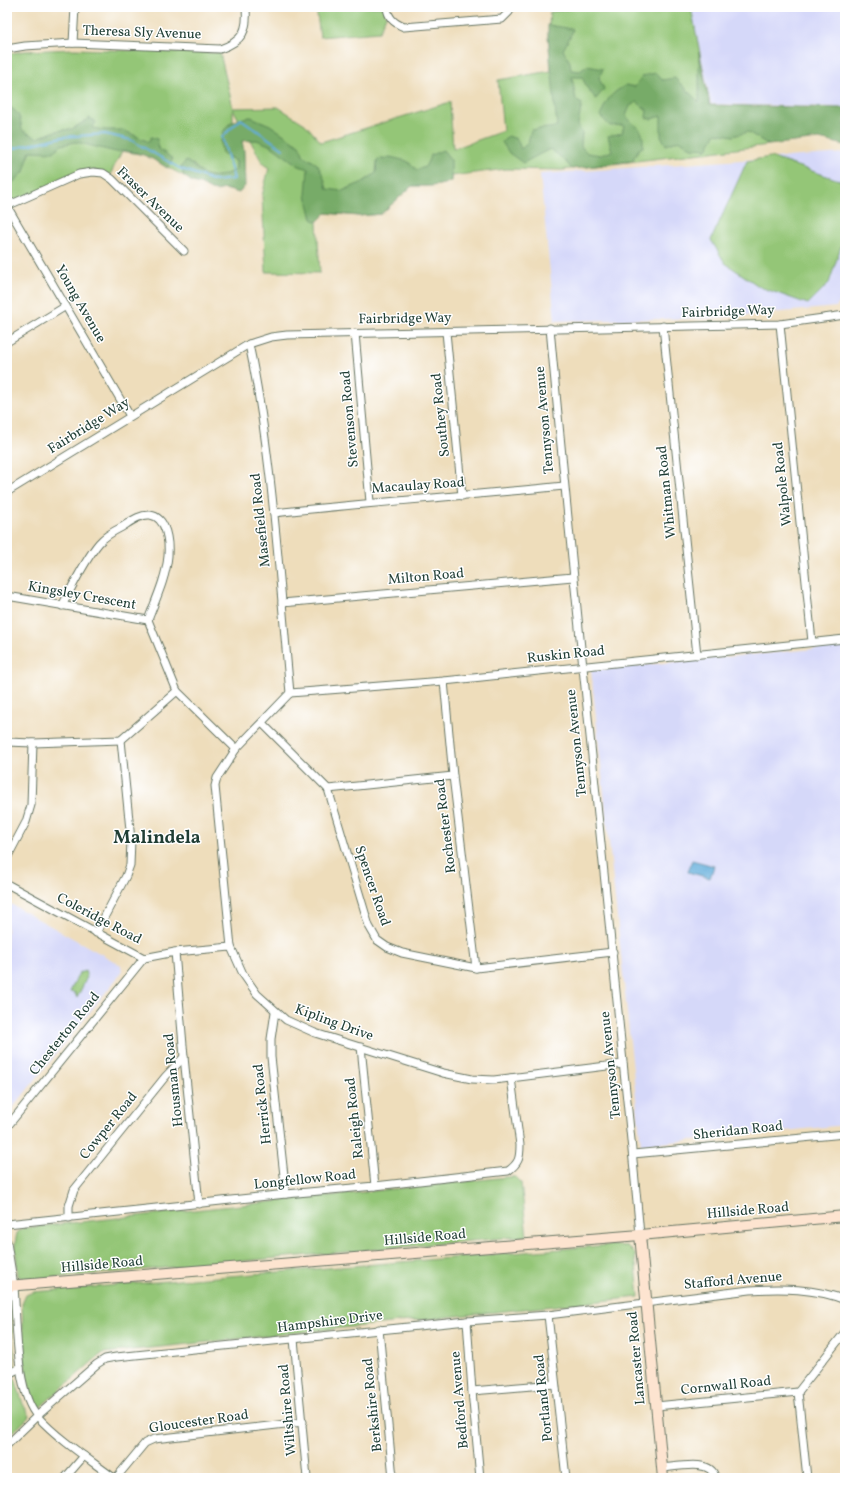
<svg xmlns="http://www.w3.org/2000/svg" width="852" height="1485" font-family="Vollkorn,serif">
	<style>
		.built { fill: #d5d8f9 }
		.green { fill: #94c677; stroke: #5a8256 }
		.forest { fill: #77ab68; stroke: #4b744e }
		.water { fill: #62addb; stroke: #407588 }
		.lines { fill: none; stroke-linecap: round; stroke-linejoin: round }
		.stream { stroke: #62addb; stroke-width: 2 }
		.street-casing { stroke: #677563; stroke-width: 9 }
		.secondary-casing { stroke: #677563; stroke-width: 12 }
		.street { stroke: #fff; stroke-width: 7 }
		.secondary { stroke: #fde4d0; stroke-width: 10 }
		.labels { text-anchor: middle; dominant-baseline: central; stroke-width: 3; stroke-linejoin: round; paint-order: stroke }
		.street-label { font-size: 14px; fill: #1f3d34; stroke: #fff }
		.district-label { font-size: 18px; font-weight: bold; fill: #1f3d34; stroke: #fff }
	</style>
	<rect width="100%" height="100%" fill="#fff"/>
	<filter id="ink" filterUnits="userSpaceOnUse"><feTurbulence type="fractalNoise" baseFrequency=".025" numOctaves="2"/><feDisplacementMap in="SourceGraphic" scale="8" xChannelSelector="R" yChannelSelector="G"/><feConvolveMatrix kernelMatrix="1 2 1 2 8 2 1 2 1" color-interpolation-filters="sRGB"/></filter>
	<filter id="wash" filterUnits="userSpaceOnUse"><feTurbulence type="fractalNoise" baseFrequency=".012" numOctaves="4" result="noise"/><feDisplacementMap in="SourceGraphic" scale="16" xChannelSelector="R" yChannelSelector="G"/><feGaussianBlur stdDeviation="0.9" result="paint"/><feColorMatrix in="noise" values="0 0 0 0 0 0 0 0 0 0 0 0 0 0 0 0 0 1.4 0 .05"/><feComposite in="paint" operator="in"/></filter>
	<g filter="url(#wash)">
		<rect width="100%" height="100%" fill="#edb"/>
		<g class="built">
			<polygon points="691,7 845,7 845,107 711,104"/>
			<polygon points="845,153 845,296 836,307 714,318 555,321 540,174"/>
			<polygon points="845,646 845,1125 641,1145 591,670"/>
			<polygon points="7,902 121,965 122,972 7,1115"/>
		</g>
		<g class="green">
			<polygon points="316,7 384,7 386,16 379,32 320,37"/>
			<path d="M581 7H691L710 105 769 145 562 170 506 169 451 176V181C440 187 425 186 412 186L381 214 358 216 326 213 317 222 320 273 266 272 262 196 269 168 263 164 233 109V121L227 126 222 153 236 161V169C227 175 213 180 202 173 199 171 196 167 193 164L181 166 184 176 145 155 122 151 110 175 93 170 7 204V54L24 51 74 49 220 53 233 108 278 107 305 124 321 142 450 102 453 149 503 131 498 80 551 71 548 35 550 12Z"/>
			<polygon points="770,157 845,182 845,234 829,283 808,304 760,287 725,263 711,240 747,161"/>
			<polygon points="85,971 87,977 77,998 75,993 70,992 79,973"/>
			<polygon points="507,1177 515,1177 521,1183 527,1236 27,1280 18,1276 15,1243 17,1233 23,1228"/>
			<path d="M610 1245 627 1246 635 1254 639 1297 103 1353 94 1360 38 1409C21 1378 24 1338 22 1304L26 1295 33 1292Z"/>
			<polygon points="7,1296 10,1299 15,1366 7,1371"/>
			<polygon points="15,1378 23,1404 30,1416 7,1438 7,1383"/>
		</g>
		<g class="forest">
			<path d="M548 25 573 29 571 35 563 50 570 62 571 70 580 71 587 66 603 69 599 78 604 89 596 99 587 88 582 77H572L576 100 582 104 578 124 582 133 581 146 587 153 601 155 612 151 608 136 622 133 624 125 610 126 600 116C608 98 609 95 626 85L635 87 642 76 656 73 662 80 675 78 699 102V52L710 105 845 108V145L819 139 769 145 748 132 733 136 716 133 707 149 691 148 679 140 666 145 661 136V116L652 119 646 118 647 110 637 102 630 106 626 116C638 130 644 126 643 147L639 149 632 161 572 169 562 158 550 149 523 163 509 153 502 142 508 136 517 139 521 149 528 143 531 130 557 127 548 35Z"/>
			<path d="M7 105C19 113 20 115 22 130L37 138 56 131 72 129 90 118 96 122 92 128 105 130H123L149 142 151 137 157 139 159 149 173 159 167 168C153 158 133 148 116 152L76 142 61 145 54 152 30 151 24 172 7 188Z"/>
			<path d="M251 117 270 125 299 145 304 156 317 164 323 175 327 189 342 191 363 182 376 173 377 160 390 157 407 161 417 170 425 167 431 155 443 150 451 160V181C440 187 425 186 412 186L381 214 359 216 326 213 317 222 312 219 306 195 308 169 299 166 271 146 257 140 242 141 244 151 245 186 239 193 225 189 216 191 211 190 200 184 192 182 184 176 181 166 186 161C193 164 196 169 202 173 212 180 227 175 236 169V161L222 153C217 131 229 119 251 117Z"/>
		</g>
		<polygon class="water" points="692,860 714,866 710,878 688,872"/>
		<g class="lines">
			<polyline class="stream" points="7,150 62,137 105,134 131,140 179,168 215,181 234,179 222,137 241,119 283,149"/>
		</g>
	</g>
	<g filter="url(#ink)">
		<g class="lines">
			<g class="street-casing">
				<g id="street">
					<path d="M387 7C388 18 394 23 404 27L502 19 509 12 511 7"/>
					<polyline points="73,43 75,7"/>
					<path d="M7 49 25 46 73 43 220 49C243 41 248 31 246 7"/>
					<polyline points="7,206 130,416"/>
					<polyline points="7,206 79,174 93,172 103,173 112,179 184,251"/>
					<polyline points="780,324 812,642"/>
					<polyline points="663,326 697,655"/>
					<path d="M550 328C572 573 599 817 623 1062 629 1120 635 1177 640 1235"/>
					<polyline points="446,332 462,496"/>
					<polyline points="355,333 370,502"/>
					<polyline points="7,342 66,306"/>
					<path d="M249 344C273 459 279 577 290 693"/>
					<polyline points="7,492 249,344 271,337 287,335 780,324 845,315"/>
					<path d="M274 513C371 502 467 496 564 486"/>
					<polyline points="7,596 148,620 177,691 236,749"/>
					<polyline points="282,603 573,577"/>
					<path d="M62 606C72 587 86 558 99 543 105 536 114 531 122 527 130 522 140 514 150 515 167 517 169 543 168 556 166 578 156 599 148 620"/>
					<polyline points="444,681 453,776 476,968"/>
					<polyline points="290,693 236,749 217,778 215,786 231,947 243,974 257,994 286,1020 315,1033 443,1073 472,1079 494,1080 623,1064"/>
					<polyline points="290,693 444,681 845,639"/>
					<polyline points="262,723 328,789 369,926 377,940 387,947 402,953 476,968 613,952"/>
					<polyline points="7,742 33,743 121,740 177,691"/>
					<polyline points="328,789 453,776"/>
					<polyline points="7,858 26,822 31,805 33,743"/>
					<polyline points="7,884 144,958 175,952 231,947"/>
					<polyline points="96,933 126,876 130,865 131,840 121,740"/>
					<polyline points="175,952 184,1057 199,1204"/>
					<polyline points="275,1012 271,1039 271,1057 286,1194"/>
					<polyline points="361,1047 375,1186"/>
					<polyline points="7,1127 144,958"/>
					<polyline points="633,1154 845,1134"/>
					<polyline points="69,1218 69,1206 74,1190 165,1077 184,1057"/>
					<path d="M7 1224 286 1194 375 1186 508 1171C519 1163 520 1158 520 1145L511 1078"/>
					<path d="M7 1242C9 1257 12 1272 14 1287 17 1320 15 1393 38 1417 58 1439 90 1460 114 1478"/>
					<polyline points="548,1315 566,1478"/>
					<polyline points="467,1321 472,1391 480,1478"/>
					<polyline points="379,1329 393,1478"/>
					<polyline points="294,1339 307,1478"/>
					<polyline points="7,1375 20,1368"/>
					<polyline points="472,1391 555,1384"/>
					<polyline points="656,1406 798,1392"/>
					<path d="M7 1445 37 1416 97 1364 105 1359 116 1357 467 1321 548 1315 750 1290C781 1288 815 1288 845 1300"/>
					<path d="M662 1468C676 1467 713 1458 715 1478"/>
					<polyline points="65,1478 84,1456"/>
					<polyline points="116,1478 145,1443 154,1439 303,1422"/>
					<polyline points="807,1478 798,1392 845,1332"/>
				</g>
			</g>
			<g class="secondary-casing">
				<g id="secondary">
					<polyline points="640,1235 663,1478"/>
					<polyline points="7,1286 640,1235 845,1216"/>
				</g>
			</g>
			<use href="#street" class="street"/>
			<use href="#secondary" class="secondary"/>
		</g>
	</g>
	<g class="labels">
		<g class="street-label">
			<text transform="translate(142 33) rotate(2)">Theresa Sly Avenue</text>
			<text transform="translate(150 200) rotate(44)">Fraser Avenue</text>
			<text transform="translate(80 304) rotate(60)">Young Avenue</text>
			<text transform="translate(728 312) rotate(-2)">Fairbridge Way</text>
			<text transform="translate(405 319) rotate(-1)">Fairbridge Way</text>
			<text transform="translate(441 415) rotate(-96)">Southey Road</text>
			<text transform="translate(350 419) rotate(-95)">Stevenson Road</text>
			<text transform="translate(545 420) rotate(-95)">Tennyson Avenue</text>
			<text transform="translate(89 426) rotate(-32)">Fairbridge Way</text>
			<text transform="translate(783 484) rotate(-96)">Walpole Road</text>
			<text transform="translate(418 486) rotate(-4)">Macaulay Road</text>
			<text transform="translate(667 492) rotate(-96)">Whitman Road</text>
			<text transform="translate(261 520) rotate(-96)">Masefield Road</text>
			<text transform="translate(426 577) rotate(-5)">Milton Road</text>
			<text transform="translate(82 596) rotate(10)">Kingsley Crescent</text>
			<text transform="translate(566 655) rotate(-6)">Ruskin Road</text>
			<text transform="translate(577 743) rotate(-96)">Tennyson Avenue</text>
			<text transform="translate(446 826) rotate(-97)">Rochester Road</text>
			<text transform="translate(372 886) rotate(71)">Spencer Road</text>
			<text transform="translate(99 919) rotate(28)">Coleridge Road</text>
			<text transform="translate(334 1023) rotate(20)">Kipling Drive</text>
			<text transform="translate(65 1034) rotate(-51)">Chesterton Road</text>
			<text transform="translate(611 1065) rotate(-96)">Tennyson Avenue</text>
			<text transform="translate(174 1080) rotate(-96)">Housman Road</text>
			<text transform="translate(263 1104) rotate(-96)">Herrick Road</text>
			<text transform="translate(355 1118) rotate(-96)">Raleigh Road</text>
			<text transform="translate(109 1126) rotate(-51)">Cowper Road</text>
			<text transform="translate(738 1131) rotate(-6)">Sheridan Road</text>
			<text transform="translate(305 1180) rotate(-6)">Longfellow Road</text>
			<text transform="translate(748 1211) rotate(-5)">Hillside Road</text>
			<text transform="translate(425 1238) rotate(-5)">Hillside Road</text>
			<text transform="translate(102 1265) rotate(-5)">Hillside Road</text>
			<text transform="translate(733 1281) rotate(-5)">Stafford Avenue</text>
			<text transform="translate(330 1322) rotate(-7)">Hampshire Drive</text>
			<text transform="translate(637 1358) rotate(-95)">Lancaster Road</text>
			<text transform="translate(726 1386) rotate(-6)">Cornwall Road</text>
			<text transform="translate(544 1398) rotate(-96)">Portland Road</text>
			<text transform="translate(460 1400) rotate(-95)">Bedford Avenue</text>
			<text transform="translate(373 1405) rotate(-96)">Berkshire Road</text>
			<text transform="translate(288 1410) rotate(-95)">Wiltshire Road</text>
			<text transform="translate(199 1422) rotate(-8)">Gloucester Road</text>
		</g>
		<g class="district-label">
			<text x="157" y="838">Malindela</text>
		</g>
	</g>
	<rect width="852" height="1485" fill="none" stroke="#fff" stroke-width="24"/>
</svg>
